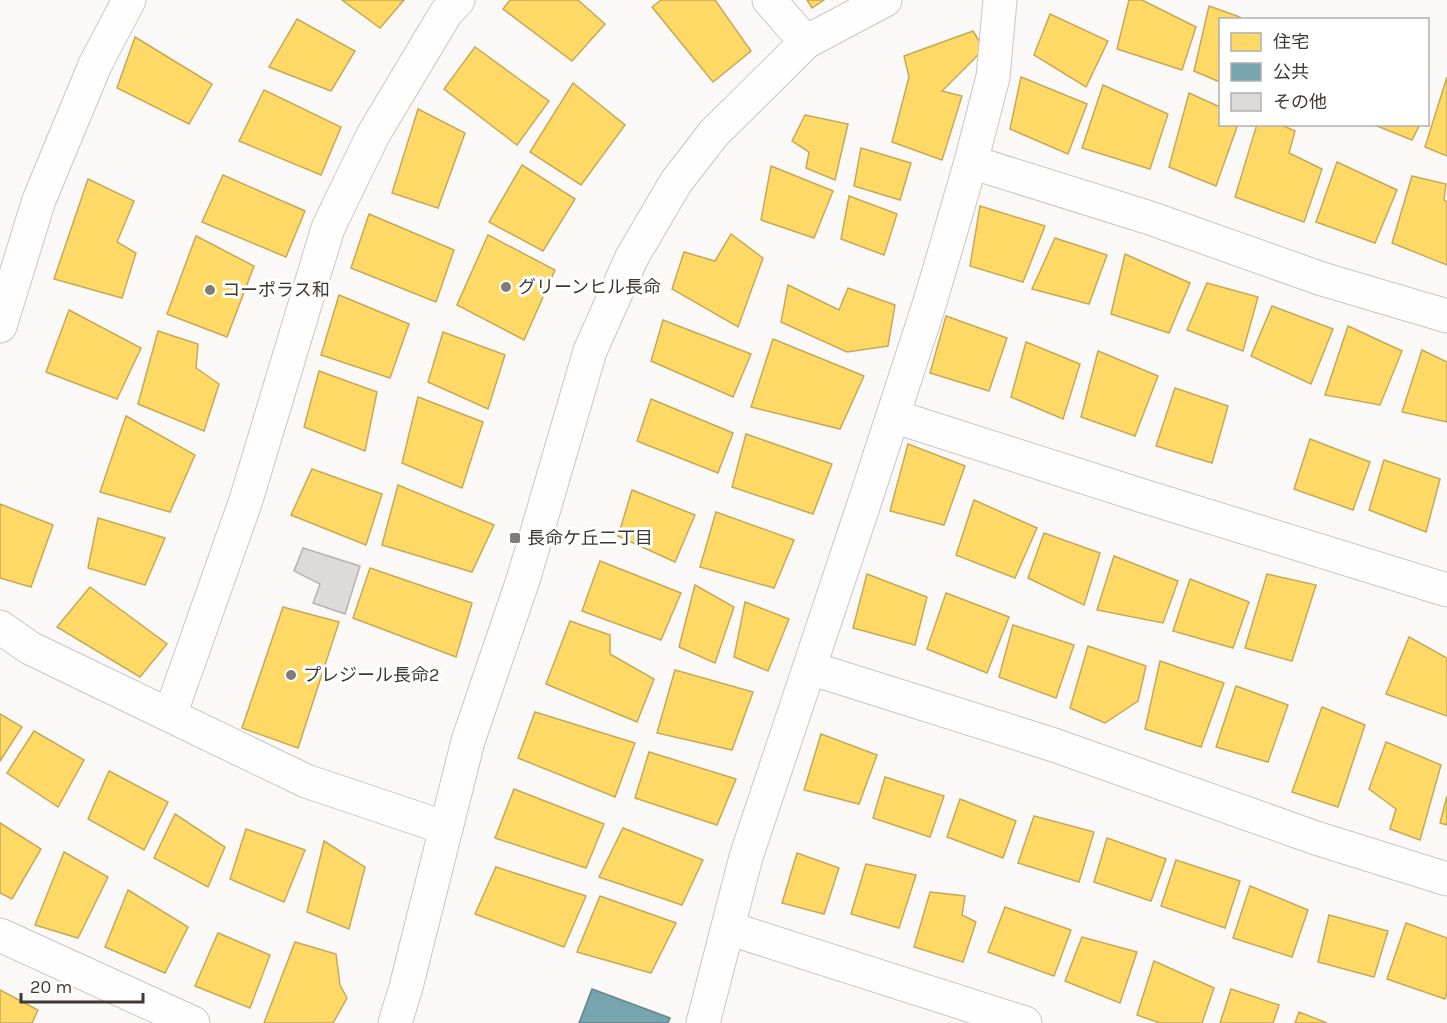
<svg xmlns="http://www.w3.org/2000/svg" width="1447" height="1023" font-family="Karla,'Noto Sans JP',sans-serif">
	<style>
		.homes { fill: #ffd966; stroke: #c6a957; stroke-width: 1.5 }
		.public { fill: #76a5af; stroke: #66848a; stroke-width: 1.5 }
		.building { fill: #dedad7; stroke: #b7b2af; stroke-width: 1.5 }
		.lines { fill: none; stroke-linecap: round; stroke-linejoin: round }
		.street-casing { stroke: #cac5c2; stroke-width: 35 }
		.secondary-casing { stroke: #cac5c2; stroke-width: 35 }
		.street { stroke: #fefefe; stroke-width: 33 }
		.secondary { stroke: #fefefe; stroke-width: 33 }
		.poi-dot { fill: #817c78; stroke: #fff; stroke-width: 2 }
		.labels { text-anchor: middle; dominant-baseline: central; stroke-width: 6; stroke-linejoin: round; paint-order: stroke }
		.poi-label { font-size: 18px; fill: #403834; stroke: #fff; text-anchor: start }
	</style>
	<rect width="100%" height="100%" fill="#fbf9f7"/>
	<g class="homes">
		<polygon points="342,0 404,0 380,28"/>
		<polygon points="510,0 578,0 605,24 572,61 503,9"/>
		<polygon points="661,0 715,0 751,51 713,82 652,7"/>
		<polygon points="807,0 824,0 812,8"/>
		<polygon points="1129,0 1142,0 1196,27 1182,70 1117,49"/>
		<polygon points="1209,6 1240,17 1240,20 1220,20 1220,82 1194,71"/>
		<polygon points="1050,14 1108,41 1086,87 1034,55"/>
		<polygon points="297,19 355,51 331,91 269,67"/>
		<polygon points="973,31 984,49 942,91 962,96 942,160 892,142 909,77 904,56"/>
		<polygon points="135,37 212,84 189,124 117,88"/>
		<polygon points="475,47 549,101 517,145 444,89"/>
		<polygon points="1021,77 1087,104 1068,154 1010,129"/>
		<polygon points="1447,77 1447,156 1425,147"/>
		<polygon points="573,83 625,125 581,185 530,152"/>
		<polygon points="1103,85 1168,114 1150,169 1082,148"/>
		<polygon points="264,90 341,127 321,175 239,141"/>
		<polygon points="1189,93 1220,107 1220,124 1238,124 1216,186 1169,167"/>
		<polygon points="418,109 465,133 438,208 392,193"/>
		<polygon points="805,115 848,124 835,180 806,168 809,152 792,141"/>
		<polygon points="1257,124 1279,124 1295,131 1289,153 1322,169 1304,222 1235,197"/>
		<polygon points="1372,124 1420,124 1412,140"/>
		<polygon points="861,148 911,163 900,200 854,186"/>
		<polygon points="1337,162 1397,190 1375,243 1316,222"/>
		<polygon points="522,165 575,199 543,251 489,222"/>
		<polygon points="771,166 833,191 814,238 761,220"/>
		<polygon points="223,175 305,211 286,257 202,222"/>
		<polygon points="1412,176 1446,184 1444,200 1447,202 1447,265 1392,243"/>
		<polygon points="88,179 134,201 117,242 136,253 122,298 54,279"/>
		<polygon points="849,196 897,214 884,255 841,239"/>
		<polygon points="980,206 1045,226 1023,282 970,266"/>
		<polygon points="369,214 454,250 436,302 351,268"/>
		<polygon points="731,234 763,258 738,327 672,289 684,252 715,261"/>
		<polygon points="488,235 555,270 524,340 457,305"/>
		<polygon points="196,236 254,266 227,337 167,314"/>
		<polygon points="1055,238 1107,255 1089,304 1032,289"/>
		<polygon points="1125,254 1190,283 1169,333 1111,314"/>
		<polygon points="1207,283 1258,297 1243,351 1187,330"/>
		<polygon points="788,285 839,310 848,288 895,305 888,346 847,352 781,322"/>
		<polygon points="339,295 409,324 390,378 321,355"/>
		<polygon points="1272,306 1333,329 1311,384 1251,356"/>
		<polygon points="69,310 141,348 117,399 46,372"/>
		<polygon points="946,316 1007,338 989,391 930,373"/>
		<polygon points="663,320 751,354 733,397 651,361"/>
		<polygon points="1348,326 1402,351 1380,405 1325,395"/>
		<polygon points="158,331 198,344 196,368 219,384 204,431 138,404"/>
		<polygon points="443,332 505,355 488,409 428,382"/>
		<polygon points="773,339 864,376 840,429 751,407"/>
		<polygon points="1026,342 1080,364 1063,419 1011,397"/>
		<polygon points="1422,350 1447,362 1447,422 1402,412"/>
		<polygon points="1098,351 1158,376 1135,436 1081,417"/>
		<polygon points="319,371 377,392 365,451 304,427"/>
		<polygon points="1175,388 1228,406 1212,463 1156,446"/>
		<polygon points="418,397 483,422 462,488 402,463"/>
		<polygon points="651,399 733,433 718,473 637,441"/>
		<polygon points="126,416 195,455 170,512 100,492"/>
		<polygon points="746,434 832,464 813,514 732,487"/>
		<polygon points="1310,439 1370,462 1353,510 1294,489"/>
		<polygon points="908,444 965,466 944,525 890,511"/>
		<polygon points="1384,460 1440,479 1426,532 1369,510"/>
		<polygon points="312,469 382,494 366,545 291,515"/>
		<polygon points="398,485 494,525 472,572 382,545"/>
		<polygon points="632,490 695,515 675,562 618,536"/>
		<polygon points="974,500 1037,528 1015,578 956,555"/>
		<polygon points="0,504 53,525 31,587 0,578"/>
		<polygon points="716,512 794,540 774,588 700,567"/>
		<polygon points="98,518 165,538 145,585 88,568"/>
		<polygon points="1044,533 1100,553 1084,605 1028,578"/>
		<polygon points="1114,556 1178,581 1163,623 1097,610"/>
		<polygon points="600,561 681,593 661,640 582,611"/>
		<polygon points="370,568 472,603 456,657 353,618"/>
		<polygon points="867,574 927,597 915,645 853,628"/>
		<polygon points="1267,574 1316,585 1292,661 1245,648"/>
		<polygon points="1190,579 1249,602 1233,648 1173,631"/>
		<polygon points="695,585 734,607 715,663 679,647"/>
		<polygon points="90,587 167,644 140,677 57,627"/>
		<polygon points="946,593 1009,617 987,673 927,649"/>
		<polygon points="745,602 789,619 768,671 734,657"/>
		<polygon points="283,607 339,622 298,748 242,728"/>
		<polygon points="570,621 610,635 610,654 654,679 637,722 546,684"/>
		<polygon points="1013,625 1074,645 1056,698 999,677"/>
		<polygon points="1409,637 1447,658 1447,716 1386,694"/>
		<polygon points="1088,646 1146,666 1138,701 1105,723 1070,708"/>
		<polygon points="1160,661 1224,683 1201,747 1145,729"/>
		<polygon points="675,670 753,692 732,750 657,733"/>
		<polygon points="1236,686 1288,705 1268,762 1216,747"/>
		<polygon points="1322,707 1365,725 1338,807 1292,792"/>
		<polygon points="535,712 635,743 615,797 518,758"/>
		<polygon points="0,714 22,727 0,761"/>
		<polygon points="34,731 84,760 58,807 7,773"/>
		<polygon points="821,734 877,755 859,804 804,790"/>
		<polygon points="1386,742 1441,765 1420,840 1390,829 1396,809 1369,789"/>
		<polygon points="649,752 736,779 717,825 635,798"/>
		<polygon points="109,771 168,802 144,850 88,819"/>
		<polygon points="885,777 944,796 930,837 873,818"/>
		<polygon points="514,789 604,824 586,868 495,838"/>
		<polygon points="1447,796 1447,825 1440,823"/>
		<polygon points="960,799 1016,821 1003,858 947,837"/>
		<polygon points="175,814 225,847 208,887 154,858"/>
		<polygon points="1034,816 1094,832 1079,882 1018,863"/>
		<polygon points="0,823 41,849 12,899 0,893"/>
		<polygon points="623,828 703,860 682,905 599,877"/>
		<polygon points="246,829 305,850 284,902 230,879"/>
		<polygon points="1107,838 1166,859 1151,901 1094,882"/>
		<polygon points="324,841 365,867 349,929 307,912"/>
		<polygon points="64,852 108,877 78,938 35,925"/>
		<polygon points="797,853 839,868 824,914 782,903"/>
		<polygon points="1176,860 1240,881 1225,928 1161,906"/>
		<polygon points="866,864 916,875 899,928 851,914"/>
		<polygon points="496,867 586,896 564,947 475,914"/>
		<polygon points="1250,886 1308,910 1292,957 1233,938"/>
		<polygon points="128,890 188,927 165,973 105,947"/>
		<polygon points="930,892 965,896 962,915 976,922 963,962 914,947"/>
		<polygon points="600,896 676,923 651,973 577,952"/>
		<polygon points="1005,907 1071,930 1054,976 988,952"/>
		<polygon points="1329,915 1388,931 1374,977 1318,962"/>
		<polygon points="1406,923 1447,938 1447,991 1445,999 1387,979"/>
		<polygon points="218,933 270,955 250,1008 195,986"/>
		<polygon points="1082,937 1137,952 1120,1003 1065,981"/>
		<polygon points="295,942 336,954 340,985 347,998 333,1023 264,1023"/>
		<polygon points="1154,961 1214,988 1202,1023 1160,1023 1137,1015"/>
		<polygon points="1231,989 1279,1005 1273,1023 1220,1023"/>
		<polygon points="0,990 38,1010 32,1023 0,1023"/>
		<polygon points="1299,1012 1327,1023 1295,1023"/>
	</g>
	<polygon class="public" points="592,989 670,1018 668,1023 579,1023"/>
	<polygon class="building" points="303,548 360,566 345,614 313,603 320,584 294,571"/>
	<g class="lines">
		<g class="street-casing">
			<g id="street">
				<polyline points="769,0 806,42"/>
				<polyline points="971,162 1150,218 1322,279 1447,316"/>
				<polyline points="0,326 39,200 95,65 129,0"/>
				<polyline points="893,416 1143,496 1447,590"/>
				<polyline points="0,627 30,648 306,781 446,828"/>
				<polyline points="810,668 1054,745 1316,838 1447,879"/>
				<polyline points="170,715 246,500 328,228 373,135 446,13 458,0"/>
				<polyline points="728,928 1025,1023"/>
				<polyline points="0,935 193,1023"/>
				<polyline points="703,1023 746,857 863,507 930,302 971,162 993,77 1000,0"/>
			</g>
		</g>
		<g class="secondary-casing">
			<polyline id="secondary" points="395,1023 406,987 468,741 524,577 590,351 632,257 676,182 714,133 806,42 885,0"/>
		</g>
		<use href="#street" class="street"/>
		<use href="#secondary" class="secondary"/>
	</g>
	<g class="poi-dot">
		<circle cx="506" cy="287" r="6"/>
		<circle cx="210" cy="290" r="6"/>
		<rect x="509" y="532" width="12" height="12" rx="3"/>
		<circle cx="291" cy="675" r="6"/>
	</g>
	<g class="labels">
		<g class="poi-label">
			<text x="518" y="287">グリーンヒル長命</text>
			<text x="222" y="290">コーポラス和</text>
			<text x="527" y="538">長命ケ丘二丁目</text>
			<text x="303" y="675">プレジール長命2</text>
		</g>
	</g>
	<rect x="1219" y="18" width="210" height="108" fill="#ffffff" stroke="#b3afae" stroke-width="1.5"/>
	<rect x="1231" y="33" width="30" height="18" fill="#ffd966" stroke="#b3afae" stroke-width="1.5"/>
	<text x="1273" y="48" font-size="18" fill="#403834">住宅</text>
	<rect x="1231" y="63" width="30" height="18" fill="#76a5af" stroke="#b3afae" stroke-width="1.5"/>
	<text x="1273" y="78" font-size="18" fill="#403834">公共</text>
	<rect x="1231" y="93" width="30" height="18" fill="#dedad7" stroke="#b3afae" stroke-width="1.5"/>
	<text x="1273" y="108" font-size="18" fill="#403834">その他</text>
	<path d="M21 993v9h122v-9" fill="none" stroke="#403834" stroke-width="3"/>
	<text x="30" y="993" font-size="18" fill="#403834" stroke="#ffffff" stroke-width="4.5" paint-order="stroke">20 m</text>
</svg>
